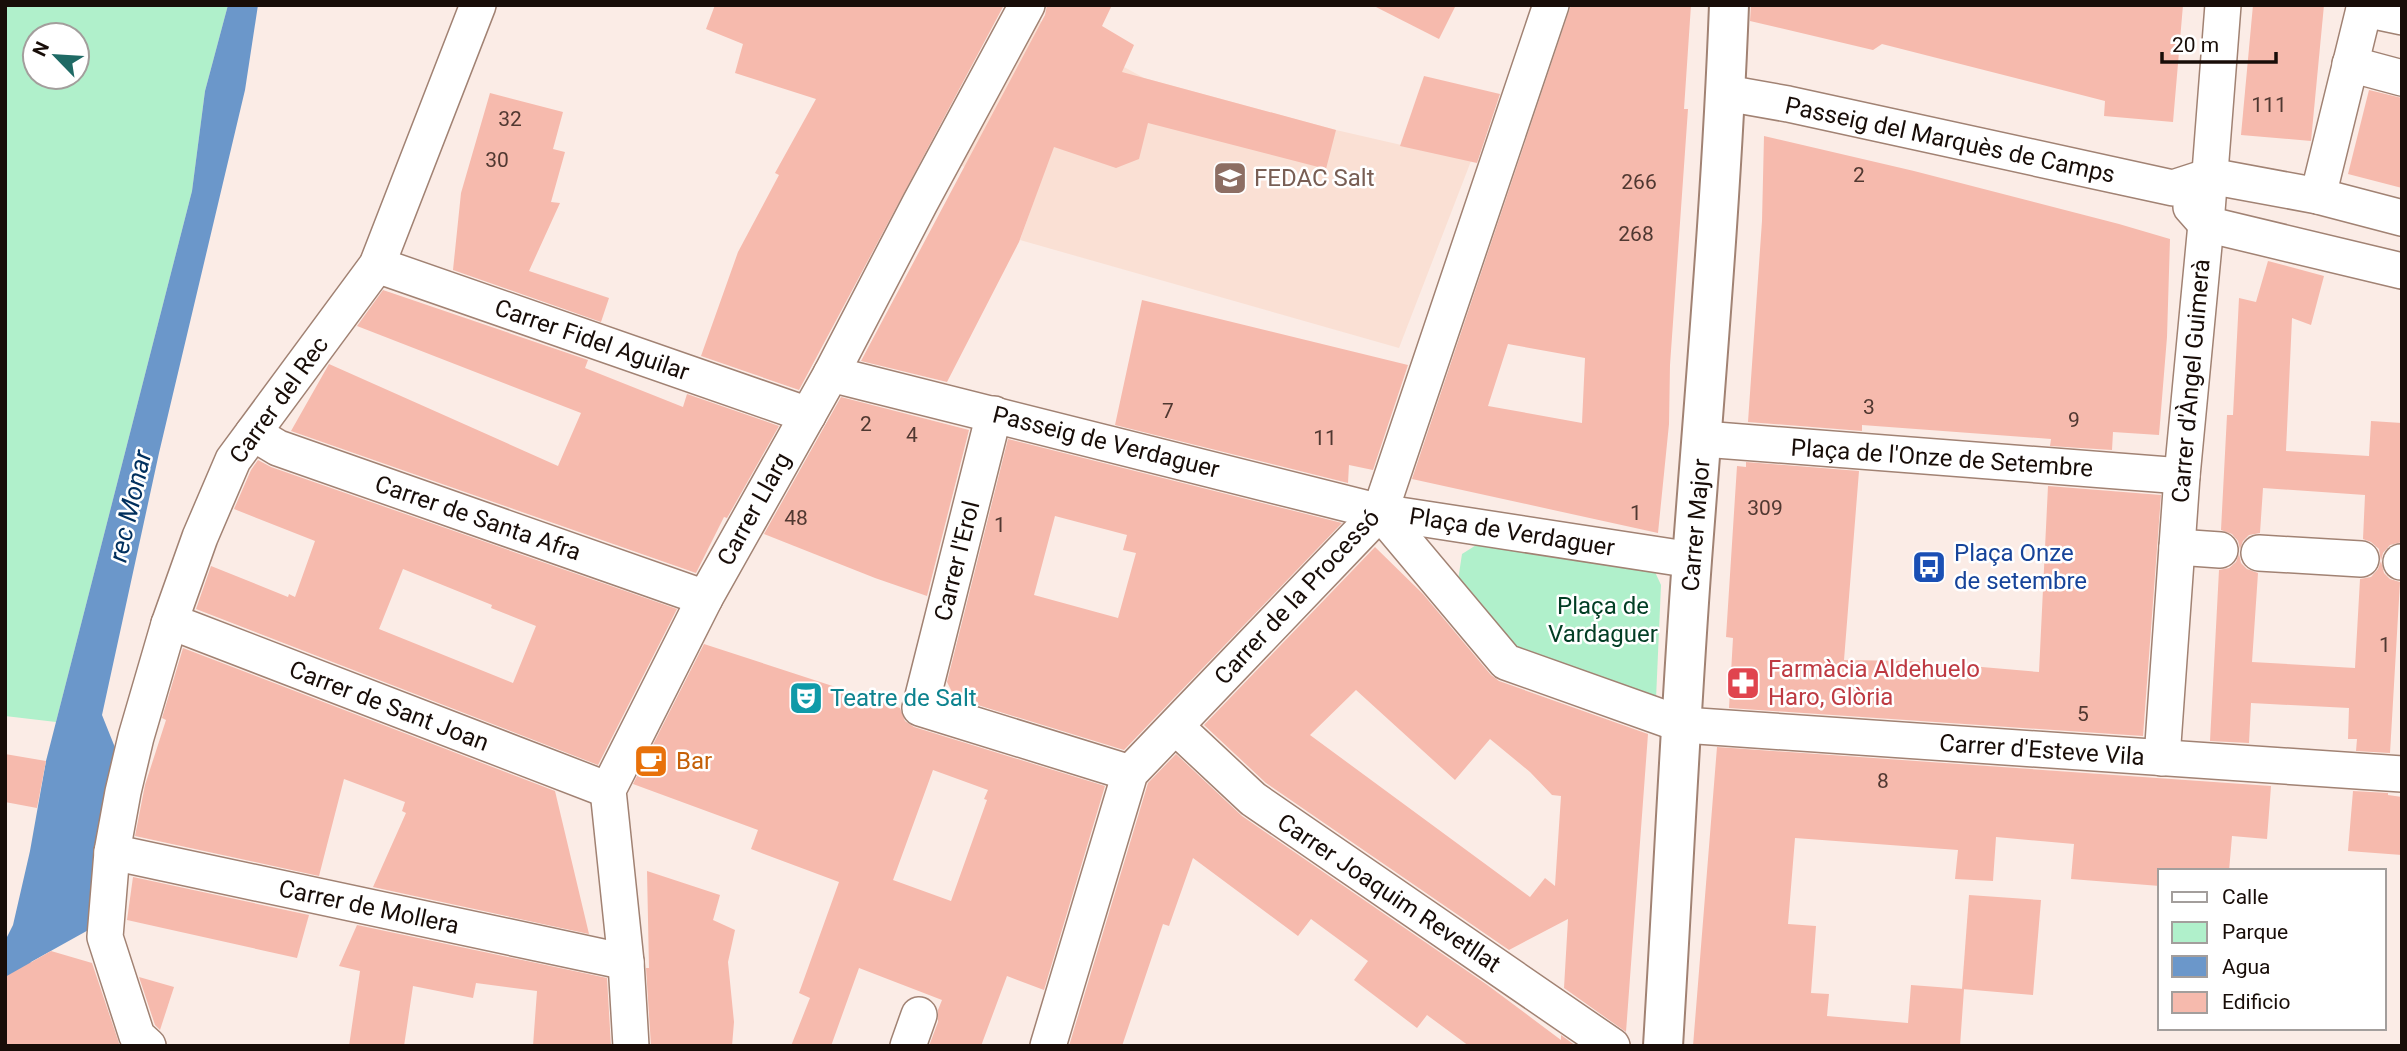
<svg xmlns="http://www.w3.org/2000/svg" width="2407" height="1051" font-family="Roboto,sans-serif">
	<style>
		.built { fill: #fae0d4 }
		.green { fill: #b0f0cb; fill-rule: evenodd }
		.water { fill: #6b97ca }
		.building { fill: #f6baad; fill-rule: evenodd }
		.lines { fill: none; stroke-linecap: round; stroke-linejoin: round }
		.street-casing { stroke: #a18273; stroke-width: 38 }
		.secondary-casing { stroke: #a18273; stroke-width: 42 }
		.street { stroke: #fff; stroke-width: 35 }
		.secondary { stroke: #fff; stroke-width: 38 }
		.labels { text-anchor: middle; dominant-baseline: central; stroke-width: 5; stroke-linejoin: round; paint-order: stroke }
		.number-label { font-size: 21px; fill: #503831 }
		.street-label { font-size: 24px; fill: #180d08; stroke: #fff }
		.education-label { font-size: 24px; fill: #785e54; stroke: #fff; text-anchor: start }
		.transit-label { font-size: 24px; fill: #164399; stroke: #fff; text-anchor: start }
		.park-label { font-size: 24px; fill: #023d24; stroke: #fff }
		.health-label { font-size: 24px; fill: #be3a42; stroke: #fff; text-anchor: start }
		.culture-label { font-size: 24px; fill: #0d838f; stroke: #fff; text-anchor: start }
		.food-label { font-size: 24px; fill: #c56008; stroke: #fff; text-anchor: start }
		.water-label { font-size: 26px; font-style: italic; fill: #002f5d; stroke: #fff }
	</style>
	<rect width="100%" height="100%" fill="#fbece6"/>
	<polygon class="built" points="1035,18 1144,78 1336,130 1471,161 1399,348 1020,240 1037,192 956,164"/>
	<g class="green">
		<path d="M5 5H228L205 91 192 191 56 722 5 716ZM35 35H77V77H35Z"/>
		<polygon points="1481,542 1655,572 1661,585 1656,699 1518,648 1457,587 1462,554"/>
	</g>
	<polygon class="water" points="228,5 258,5 245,90 159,453 102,715 118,755 92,928 31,962 5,1020 5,941 13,925 30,851 46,761 192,191 205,91"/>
	<g class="building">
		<polygon points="715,5 1004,5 799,390 701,356 738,252 779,175 775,173 816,99 735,73 743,44 706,29"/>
		<polygon points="1047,5 1112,5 1102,26 1134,45 1122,72 1336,130 1326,169 1148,123 1139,159 1116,168 1054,147 1019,242 947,382 861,361 1045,15"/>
		<polygon points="1372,5 1456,5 1439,39"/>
		<path d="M1571 5H1691L1684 109H1688L1670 365 1669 424 1658 533 1412 479ZM1508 344 1585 358 1582 423 1488 406Z"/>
		<polygon points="1751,5 2183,5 2173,122 2104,116 2105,101 1882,44 1873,50 1750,21"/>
		<polygon points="2253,5 2324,5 2311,141 2241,135"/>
		<polygon points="1424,76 1500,94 1477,163 1400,146"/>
		<polygon points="2369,90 2402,98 2402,188 2348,174"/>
		<polygon points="490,93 563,112 553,149 565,152 551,202 560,203 529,271 609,298 601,322 453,270 461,193"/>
		<polygon points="1764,136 1914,171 2119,224 2170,239 2167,337 2159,435 2113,432 2112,450 2050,446 2051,439 1862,425 1862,431 1748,422 1762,221"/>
		<polygon points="2268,261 2324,276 2311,325 2292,318 2286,451 2369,456 2371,421 2402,423 2402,542 2390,545 2383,553 2381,561 2384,573 2390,579 2400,582 2390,753 2356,751 2357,739 2348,739 2349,708 2251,703 2249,743 2210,741 2219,570 2229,568 2236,562 2239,554 2241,563 2247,569 2258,573 2252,662 2355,668 2360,579 2371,577 2378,569 2381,561 2379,549 2371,542 2363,539 2365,495 2263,488 2260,533 2249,535 2243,541 2240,549 2238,541 2232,534 2221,530 2227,415 2233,415 2239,298 2256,302"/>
		<polygon points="383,290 588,360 585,368 683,407 687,394 779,426 727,518 724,517 696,573 291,431 329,364 558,466 581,413 357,326"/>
		<polygon points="1142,300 1408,365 1373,470 1349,465 1348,483 1115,425"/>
		<polygon points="841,397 969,430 927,596 875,578 764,534"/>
		<path d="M1008 439 1342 523 1124 750 955 698 947 682ZM1055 516 1127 535 1123 550 1136 553 1118 618 1034 595Z"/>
		<path d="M258 460 271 467 677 609 598 765 196 609 211 566 288 597 289 594 295 597 315 541 234 509 251 470ZM403 569 492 605 491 608 536 626 513 683 379 629Z"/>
		<polygon points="1746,462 1859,471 1844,660 1912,661 2039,672 2048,486 2161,495 2143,736 1729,708 1733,638 1726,637 1737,466 1746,467"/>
		<path d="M1375 547 1423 594 1491 675 1499 681 1648 734 1626 1032 1564 988 1568 919 1509 950 1266 783 1204 725ZM1356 690 1455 780 1490 739 1530 772 1552 795 1561 796 1555 886 1545 878 1530 897 1310 735Z"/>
		<path d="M704 644 900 708 905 721 914 727 1105 786 1044 990 1007 976 981 1046H929L938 1022V1010L942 1000 859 968 831 1046H791L810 998 799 993 839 882 751 849 758 830 633 784ZM933 770 988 790 984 799 987 800 951 901 893 880Z"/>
		<polygon points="183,648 555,791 589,934 373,887 406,813 402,811 405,802 344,779 319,876 135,836 145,785 166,720 162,718"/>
		<polygon points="1717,747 2271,786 2267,839 2232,836 2229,871 2160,871 2160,886 2071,879 2074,844 1996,837 1993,881 1955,879 1958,850 1795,838 1788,924 1816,926 1811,993 1829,994 1827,1016 1908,1023 1911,985 1964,989 1960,1046 1693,1046"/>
		<polygon points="5,754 46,761 37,808 5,802"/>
		<polygon points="1176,754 1242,816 1486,984 1561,1040 1561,1035 1576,1046 1469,1046 1427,1015 1417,1028 1354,980 1368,961 1311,919 1298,936 1193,858 1169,926 1163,924 1122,1046 1069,1046 1148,783"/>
		<polygon points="2353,791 2388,793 2388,795 2402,797 2402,855 2348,851"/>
		<polygon points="647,871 720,895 713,920 735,930 728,962 734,1022 732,1046 651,1046 646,968 649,968"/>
		<polygon points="133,877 309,915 297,958 127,920"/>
		<polygon points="1969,895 2041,900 2033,995 1962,989"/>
		<polygon points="357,925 607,978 611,1046 533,1046 537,991 476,983 473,998 413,986 404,1046 349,1046 360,971 339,966"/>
		<polygon points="51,951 92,963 120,1046 5,1046 5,977"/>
		<polygon points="139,977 174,987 160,1030 155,1025"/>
	</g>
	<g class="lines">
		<g class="street-casing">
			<g id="street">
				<polyline points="2364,9 2402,17"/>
				<polyline points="2350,64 2402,78"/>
				<polyline points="1726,93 1788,104 2173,188 2210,176 2318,196 2402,218"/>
				<polyline points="2318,196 2365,5"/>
				<polyline points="2191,207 2206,224 2402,271"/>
				<polyline points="377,265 808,415"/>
				<polyline points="831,374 1380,512 1692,560"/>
				<polyline points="994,414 920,708 1130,773"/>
				<polyline points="253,433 278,448 705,598"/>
				<polyline points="1703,439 2182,476"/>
				<polyline points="1380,512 1506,662 1683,725 2402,774"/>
				<polyline points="2177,547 2220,550"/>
				<polyline points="2259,553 2361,559"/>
				<polyline points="2401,562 2402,562"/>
				<polyline points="169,624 185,627 608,790"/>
				<polyline points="1176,727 1253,799 1612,1046"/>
				<polyline points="2162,758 2182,476 2206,224 2223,5"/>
				<polyline points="112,852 626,962"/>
				<polyline points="148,1046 137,1036 105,937 112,852 123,792 136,737 169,624 200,537 233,460 377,265 478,5"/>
				<polyline points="631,1046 626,962 608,790 705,598 831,374 920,203 1027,5"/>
				<polyline points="908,1046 919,1015"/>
				<polyline points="1048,1046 1130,773 1380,512 1551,5"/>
			</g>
		</g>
		<g class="secondary-casing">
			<path id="secondary" d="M1663 1046C1673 884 1680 721 1692 560 1706 375 1722 190 1729 5"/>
		</g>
		<use href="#street" class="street"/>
		<use href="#secondary" class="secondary"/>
	</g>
	<defs>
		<g id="school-square" transform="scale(1.75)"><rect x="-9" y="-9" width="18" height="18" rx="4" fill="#8d6e63" stroke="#fff"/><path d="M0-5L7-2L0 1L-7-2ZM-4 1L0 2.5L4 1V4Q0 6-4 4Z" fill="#fff"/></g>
		<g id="bus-square" transform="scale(1.75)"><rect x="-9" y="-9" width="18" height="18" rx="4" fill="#1a4fb4" stroke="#fff"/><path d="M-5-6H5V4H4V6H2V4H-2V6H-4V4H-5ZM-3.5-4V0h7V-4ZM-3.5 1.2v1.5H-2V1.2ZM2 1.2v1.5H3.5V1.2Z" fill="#fff"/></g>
		<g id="pharmacy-square" transform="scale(1.75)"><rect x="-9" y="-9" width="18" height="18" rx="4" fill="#e0444e" stroke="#fff"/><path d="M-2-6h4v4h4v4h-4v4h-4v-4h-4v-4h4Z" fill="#fff"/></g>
		<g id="theatre-square" transform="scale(1.75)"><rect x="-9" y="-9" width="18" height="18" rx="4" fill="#0f9aa8" stroke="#fff"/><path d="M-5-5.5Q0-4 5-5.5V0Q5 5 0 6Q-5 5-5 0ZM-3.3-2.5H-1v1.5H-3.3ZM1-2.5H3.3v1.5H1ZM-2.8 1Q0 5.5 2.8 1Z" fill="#fff"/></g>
		<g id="cafe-square" transform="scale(1.75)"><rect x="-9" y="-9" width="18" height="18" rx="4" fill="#e8710a" stroke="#fff"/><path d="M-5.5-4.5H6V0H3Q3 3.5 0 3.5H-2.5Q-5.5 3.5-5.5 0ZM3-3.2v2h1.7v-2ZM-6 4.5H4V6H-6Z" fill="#fff"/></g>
	</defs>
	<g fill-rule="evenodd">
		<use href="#school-square" x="1230" y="178"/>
		<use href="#bus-square" x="1929" y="567"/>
		<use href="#pharmacy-square" x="1743" y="683"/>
		<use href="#theatre-square" x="806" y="698"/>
		<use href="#cafe-square" x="651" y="761"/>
	</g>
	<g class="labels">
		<g class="number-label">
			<text x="2269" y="105">111</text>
			<text x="510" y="119">32</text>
			<text x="497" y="160">30</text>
			<text x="1859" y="175">2</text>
			<text x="1639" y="182">266</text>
			<text x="1636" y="234">268</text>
			<text x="1869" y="407">3</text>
			<text x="1168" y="411">7</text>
			<text x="2074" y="420">9</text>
			<text x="866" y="424">2</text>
			<text x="912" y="435">4</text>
			<text x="1325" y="438">11</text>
			<text x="1765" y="508">309</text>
			<text x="1636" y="513">1</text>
			<text x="796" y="518">48</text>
			<text x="1000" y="525">1</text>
			<text x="2385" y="645">1</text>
			<text x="2083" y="714">5</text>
			<text x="1883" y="781">8</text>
		</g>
		<g class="street-label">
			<text transform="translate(1950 140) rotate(12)">Passeig del Marquès de Camps</text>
			<text transform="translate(592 340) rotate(19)">Carrer Fidel Aguilar</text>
			<text transform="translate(2191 381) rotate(-85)">Carrer d'Àngel Guimerà</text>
			<text transform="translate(279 400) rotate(-54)">Carrer del Rec</text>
			<text transform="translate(1106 442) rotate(14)">Passeig de Verdaguer</text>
			<text transform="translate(1942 458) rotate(4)">Plaça de l'Onze de Setembre</text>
			<text transform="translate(754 509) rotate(-61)">Carrer Llarg</text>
			<text transform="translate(478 518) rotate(19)">Carrer de Santa Afra</text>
			<text transform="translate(1696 525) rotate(-85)">Carrer Major</text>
			<text transform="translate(1512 532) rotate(9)">Plaça de Verdaguer</text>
			<text transform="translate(957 561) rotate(-76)">Carrer l'Erol</text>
			<text transform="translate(1297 597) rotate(-47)">Carrer de la Processó</text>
			<text transform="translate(389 706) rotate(21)">Carrer de Sant Joan</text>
			<text transform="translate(2042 750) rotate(4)">Carrer d'Esteve Vila</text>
			<text transform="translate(1389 893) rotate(34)">Carrer Joaquim Revetllat</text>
			<text transform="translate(369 907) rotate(12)">Carrer de Mollera</text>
		</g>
		<g class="education-label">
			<text x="1254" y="178">FEDAC Salt</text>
		</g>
		<g class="transit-label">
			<text x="1954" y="553">Plaça Onze<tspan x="1954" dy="28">de setembre</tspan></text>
		</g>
		<g class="park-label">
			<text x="1603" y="606">Plaça de<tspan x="1603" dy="28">Vardaguer</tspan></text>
		</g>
		<g class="health-label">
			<text x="1768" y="669">Farmàcia Aldehuelo<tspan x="1768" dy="28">Haro, Glòria</tspan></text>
		</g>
		<g class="culture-label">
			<text x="830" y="698">Teatre de Salt</text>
		</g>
		<g class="food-label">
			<text x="676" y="761">Bar</text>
		</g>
		<g class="water-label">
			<text transform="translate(130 506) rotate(-77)">rec Monar</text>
		</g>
	</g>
	<rect width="2407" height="1051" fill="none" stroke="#180d08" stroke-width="14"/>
	<rect x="2158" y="869" width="228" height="161" fill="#ffffff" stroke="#a39e9c" stroke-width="2"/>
	<rect x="2172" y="892" width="35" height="10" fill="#ffffff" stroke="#a39e9c" stroke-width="2"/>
	<text x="2222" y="904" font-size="21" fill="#180d08">Calle</text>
	<rect x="2172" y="922" width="35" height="21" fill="#b0f0cb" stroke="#a39e9c" stroke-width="2"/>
	<text x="2222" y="939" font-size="21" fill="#180d08">Parque</text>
	<rect x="2172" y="956" width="35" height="21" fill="#6b97ca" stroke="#a39e9c" stroke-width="2"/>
	<text x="2222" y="974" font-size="21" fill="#180d08">Agua</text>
	<rect x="2172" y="992" width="35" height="21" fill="#f6baad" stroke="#a39e9c" stroke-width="2"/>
	<text x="2222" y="1009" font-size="21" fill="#180d08">Edificio</text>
	<g transform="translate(56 56) rotate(295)"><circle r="33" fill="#ffffff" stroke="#a39e9c" stroke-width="2"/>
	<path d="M0-5L12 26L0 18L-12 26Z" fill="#1f6a65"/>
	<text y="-10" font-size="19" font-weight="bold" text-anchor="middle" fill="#180d08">N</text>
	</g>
	<path d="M2162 52v10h114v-10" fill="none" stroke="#180d08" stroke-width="3.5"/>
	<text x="2172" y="52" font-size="21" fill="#180d08" stroke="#ffffff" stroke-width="5" paint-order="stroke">20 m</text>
</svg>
